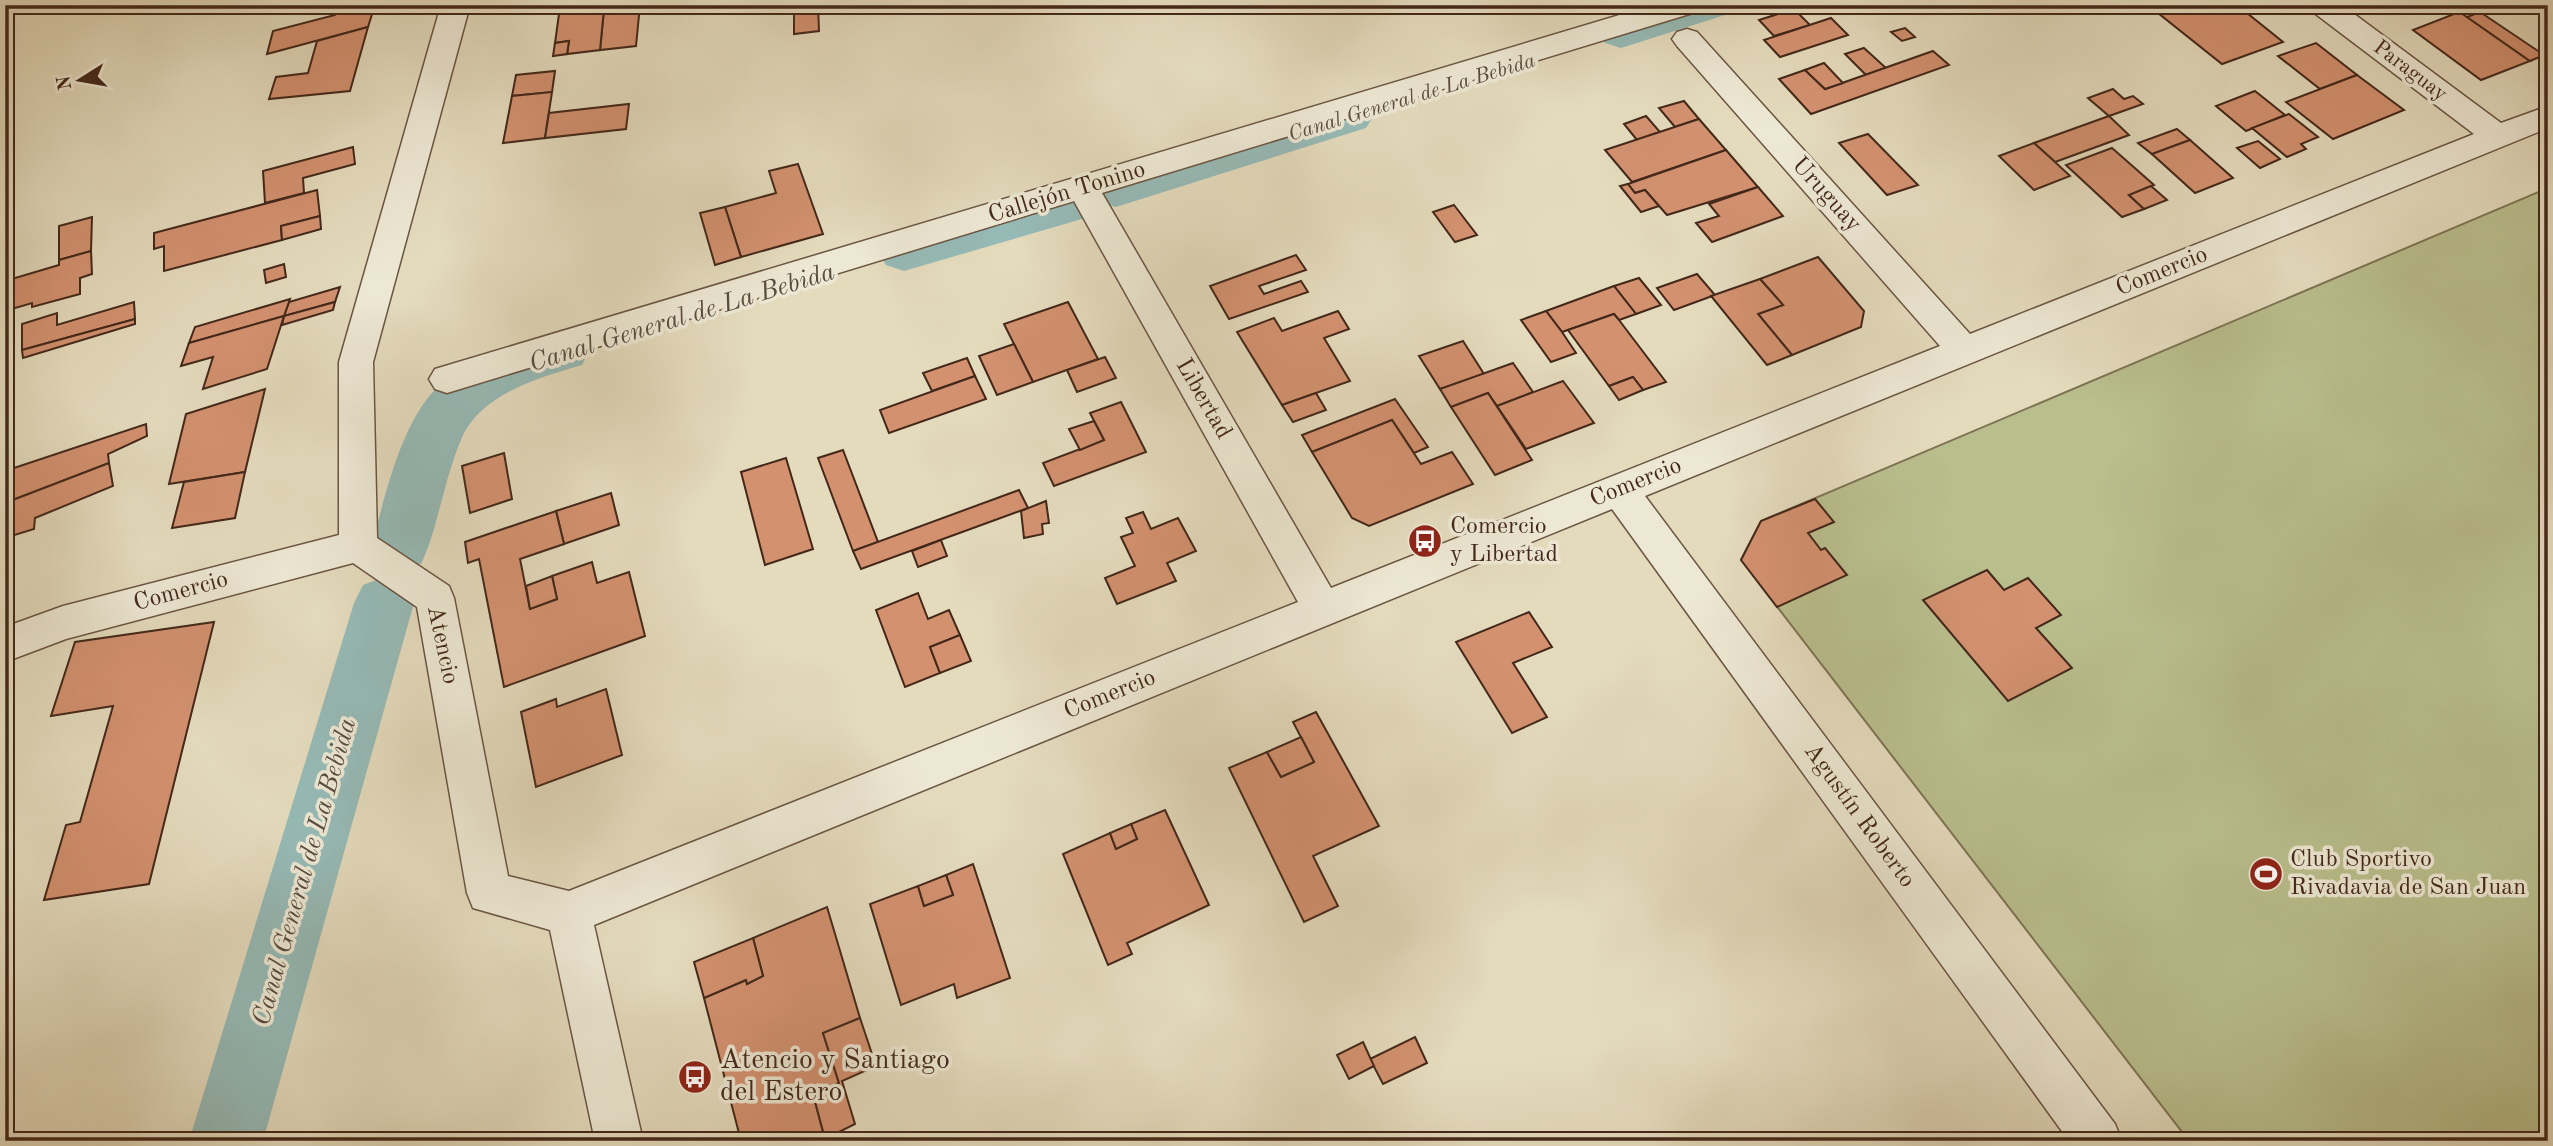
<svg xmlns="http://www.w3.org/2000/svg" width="2553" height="1146" font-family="'Old Standard TT',serif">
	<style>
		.green { fill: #b9be8d; stroke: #7e7354; stroke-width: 2 }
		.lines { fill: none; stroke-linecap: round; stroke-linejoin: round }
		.canal { fill: #96bab6; fill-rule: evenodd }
		.building { fill: #d39170; stroke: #43281a; stroke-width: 2 }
		.minor-casing { stroke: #6b5543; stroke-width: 3 }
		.minor { fill: #ede8d4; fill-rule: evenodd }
		.labels { text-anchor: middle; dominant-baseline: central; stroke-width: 7; stroke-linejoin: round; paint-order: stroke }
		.far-street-label { font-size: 21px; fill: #43281a; stroke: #ede8d4 }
		.far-water-label { font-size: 21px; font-style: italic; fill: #584c41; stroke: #ede8d4 }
		.street-label { font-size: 24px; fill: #43281a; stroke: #ede8d4 }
		.poi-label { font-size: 24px; fill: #43281a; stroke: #ede8d4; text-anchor: start }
		.water-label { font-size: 26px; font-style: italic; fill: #584c41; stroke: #ede8d4 }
		.near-poi-label { font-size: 28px; fill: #43281a; stroke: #ede8d4; text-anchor: start }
	</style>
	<rect width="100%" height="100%" fill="#e4dbbd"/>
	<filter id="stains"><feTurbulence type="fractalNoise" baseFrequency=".00286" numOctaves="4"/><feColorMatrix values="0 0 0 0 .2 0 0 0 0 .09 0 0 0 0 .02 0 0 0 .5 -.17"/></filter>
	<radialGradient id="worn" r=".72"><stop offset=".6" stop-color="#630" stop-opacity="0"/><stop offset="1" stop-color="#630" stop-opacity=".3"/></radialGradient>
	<polygon class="green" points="2548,188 2548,1141 2189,1141 1741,560 1761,521"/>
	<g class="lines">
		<g class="canal">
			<polygon points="1660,5 1731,5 1725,15 1621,48 1605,43 1598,33 1605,23"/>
			<polygon points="1349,101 1366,106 1373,117 1366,128 1116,207 1099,202 1091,190 1099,178"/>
			<polygon points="1064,188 1082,193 1089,206 1082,219 904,271 886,265 878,252 886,239"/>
			<path d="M563 329 582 335 590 350 582 365C541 377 484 393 463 435 455 453 449 473 444 492 437 517 432 541 421 564L400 572 379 564 371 547C386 495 401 417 444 381 477 353 523 342 563 329Z"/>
			<polygon points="384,577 405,585 414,603 263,1141 189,1141 354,603 363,585"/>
		</g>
	</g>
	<g class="building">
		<polygon points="338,5 375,5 368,27 267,54 273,31 335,15"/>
		<polygon points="640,5 636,46 600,50 604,9"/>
		<polygon points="794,5 818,5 819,31 794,34"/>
		<polygon points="2179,5 2237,5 2283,42 2222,64 2158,13"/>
		<polygon points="604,9 600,50 567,54 569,41 555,43 559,14"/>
		<polygon points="1794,9 1810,25 1774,36 1759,20"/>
		<polygon points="2459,12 2467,17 2530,61 2481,80 2413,30"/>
		<polygon points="2480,12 2544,55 2530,61 2467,17"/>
		<polygon points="1831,18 1848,35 1780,57 1764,40"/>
		<polygon points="368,27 350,91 269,99 276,77 308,73 317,41"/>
		<polygon points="1905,28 1915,37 1902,41 1891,32"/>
		<polygon points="569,41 567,54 553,56 555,43"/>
		<polygon points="2316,43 2357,75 2320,89 2278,56"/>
		<polygon points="1864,48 1886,68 1866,75 1845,54"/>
		<polygon points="1933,51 1949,65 1811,114 1779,79 1805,70 1825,89"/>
		<polygon points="1824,63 1843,83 1825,89 1805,70"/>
		<polygon points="555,71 552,92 512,96 516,75"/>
		<polygon points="2357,75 2404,110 2333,139 2286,102"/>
		<polygon points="2113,89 2124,99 2133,96 2143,104 2109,116 2088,98"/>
		<polygon points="2255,91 2285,115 2246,131 2216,106"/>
		<polygon points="552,92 545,138 503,143 512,96"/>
		<polygon points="1684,101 1699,119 1675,127 1659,108"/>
		<polygon points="629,104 626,129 545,138 549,113"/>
		<polygon points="2289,114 2318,137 2301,144 2306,149 2287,157 2252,128"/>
		<polygon points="1646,116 1660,132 1637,140 1624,124"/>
		<polygon points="2109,116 2129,135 2055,162 2034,143"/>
		<polygon points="1699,119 1726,150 1632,182 1605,150"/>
		<polygon points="2177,129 2190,140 2152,154 2138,143"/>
		<polygon points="1868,134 1918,185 1887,195 1839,143"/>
		<polygon points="2190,140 2233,178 2195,193 2152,154"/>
		<polygon points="2258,141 2280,159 2260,168 2237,148"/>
		<polygon points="2034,143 2055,162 2070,176 2034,190 1999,156"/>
		<polygon points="353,147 355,164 303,178 304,193 265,203 263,171"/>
		<polygon points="2112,148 2154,185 2129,195 2144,209 2122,217 2066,165"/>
		<polygon points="1726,150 1758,187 1667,215 1645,190 1635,193 1628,184"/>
		<polygon points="798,164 823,234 741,257 725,207 776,193 769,171"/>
		<polygon points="1628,184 1635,193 1645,190 1659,206 1641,212 1620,186"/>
		<polygon points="2151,186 2167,200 2144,209 2129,195"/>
		<polygon points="1758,187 1783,216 1712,242 1696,223 1719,216 1709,204"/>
		<polygon points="317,190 320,216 281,226 282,240 164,271 164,246 154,249 154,233"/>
		<polygon points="1454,205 1477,235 1455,242 1433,212"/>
		<polygon points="725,207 741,257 715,265 700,213"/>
		<polygon points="320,216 321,229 282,240 281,226"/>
		<polygon points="92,217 91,251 59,260 59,226"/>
		<polygon points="91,251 92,274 80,278 80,294 32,307 32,303 5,311 5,281 59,265 59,260"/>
		<polygon points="1296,255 1306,270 1259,286 1264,294 1301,281 1308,292 1229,319 1210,286"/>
		<polygon points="1818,257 1864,311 1861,327 1792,355 1758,314 1783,305 1760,279"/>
		<polygon points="284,264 286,277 266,283 264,270"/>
		<polygon points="1697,274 1715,295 1674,310 1657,288"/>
		<polygon points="1639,278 1661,305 1636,314 1614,286"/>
		<polygon points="1760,279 1783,305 1758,314 1792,355 1767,365 1711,296"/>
		<polygon points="1614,286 1636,314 1619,320 1614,314 1562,332 1546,311"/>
		<polygon points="340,287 335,302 284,316 289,302"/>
		<polygon points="290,299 284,316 189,343 195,327"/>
		<polygon points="134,302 135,319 22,350 22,324 57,313 57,325"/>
		<polygon points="335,302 333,310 282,325 284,316"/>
		<polygon points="1068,302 1098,359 1033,382 1004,324"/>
		<polygon points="1338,311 1349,329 1324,338 1350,381 1282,405 1237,332 1274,318 1282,331"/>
		<polygon points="1546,311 1562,332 1576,353 1551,362 1521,320"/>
		<polygon points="1614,314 1619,320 1666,382 1643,390 1633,377 1609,386 1568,330"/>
		<polygon points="284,316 267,369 203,389 213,357 181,366 189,343"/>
		<polygon points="135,319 135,324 23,358 22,350"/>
		<polygon points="1463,341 1484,374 1440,389 1419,356"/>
		<polygon points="1014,344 1033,382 997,395 979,356"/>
		<polygon points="1105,357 1116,378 1077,392 1067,370"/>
		<polygon points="967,358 975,376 932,391 923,373"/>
		<polygon points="1513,363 1533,392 1497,406 1488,393 1451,407 1440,389"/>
		<polygon points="975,376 986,399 889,433 880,410"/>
		<polygon points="1633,377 1643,390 1619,400 1609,386"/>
		<polygon points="1563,381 1594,423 1526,449 1497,406"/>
		<polygon points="265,389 245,472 169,484 186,414"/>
		<polygon points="1316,393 1326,410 1293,422 1282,405"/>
		<polygon points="1488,393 1532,460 1495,475 1451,407"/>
		<polygon points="1395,399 1428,447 1414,453 1392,420 1312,452 1302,435"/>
		<polygon points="1121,402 1146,452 1054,486 1043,463 1104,440 1090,413"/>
		<polygon points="1392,420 1421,464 1452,452 1473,484 1369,526 1352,518 1312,452"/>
		<polygon points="1094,421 1104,440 1080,450 1069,429"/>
		<polygon points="146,424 147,436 108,454 109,463 5,503 5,471"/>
		<polygon points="843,450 878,542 853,551 818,458"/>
		<polygon points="504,453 512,499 470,513 462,466"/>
		<polygon points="786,458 813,549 765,565 741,472"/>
		<polygon points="109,463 113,486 35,518 34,529 5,538 5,503"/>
		<polygon points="245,472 235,518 172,528 184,482"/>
		<polygon points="1019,490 1028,508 861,569 853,551"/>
		<polygon points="611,493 619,525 564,544 556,511"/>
		<polygon points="1815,499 1834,522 1808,533 1821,550 1825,548 1847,575 1777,607 1741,560 1761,521"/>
		<polygon points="1046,501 1049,523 1042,524 1043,534 1024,538 1021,511"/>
		<polygon points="556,511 564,544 520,559 530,609 557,599 552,576 592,562 597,583 629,572 645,636 504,687 479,559 468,563 465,542"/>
		<polygon points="1143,512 1151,529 1178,518 1196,551 1167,563 1176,581 1117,604 1105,578 1135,566 1121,537 1133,533 1126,518"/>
		<polygon points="941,540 947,556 918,567 912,551"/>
		<polygon points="1987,570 2004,590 2028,578 2061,615 2036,628 2072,668 2008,701 1923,600"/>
		<polygon points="552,576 557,599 530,609 526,586"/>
		<polygon points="918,593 928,619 949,610 960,635 930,647 940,673 905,687 876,610"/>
		<polygon points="1529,612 1552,647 1513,663 1547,717 1512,733 1456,642"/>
		<polygon points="214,622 149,884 44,900 66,825 80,822 113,706 51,716 75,642"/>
		<polygon points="960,635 971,661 940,673 930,647"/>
		<polygon points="606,689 622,755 536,787 521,712 556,699 557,707"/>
		<polygon points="1316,712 1379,826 1313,856 1338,906 1304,922 1229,768 1267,752 1281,777 1314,762 1293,722"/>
		<polygon points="1301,737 1314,762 1281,777 1267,752"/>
		<polygon points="1165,810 1209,905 1127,943 1132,954 1108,965 1063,854 1110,833 1116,849 1137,839 1131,824"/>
		<polygon points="1131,824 1137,839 1116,849 1110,833"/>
		<polygon points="973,864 1010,978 957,998 954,984 901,1005 870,904 918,886 924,906 953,895 946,875"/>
		<polygon points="946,875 953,895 924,906 918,886"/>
		<polygon points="827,907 860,1018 823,1033 839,1083 813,1094 825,1139 741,1141 704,998 746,980 747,984 763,976 753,938"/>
		<polygon points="753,938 763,976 747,984 746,980 704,998 694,962"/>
		<polygon points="860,1018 876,1066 842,1081 855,1124 825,1139 813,1094 839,1083 823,1033"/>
		<polygon points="1415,1037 1427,1063 1383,1084 1370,1059"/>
		<polygon points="1363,1042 1374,1066 1349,1079 1337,1055"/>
	</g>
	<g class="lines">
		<g class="minor-casing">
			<polygon id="minor" points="441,5 470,5 373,362 377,538 449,586 454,598 508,876 569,891 1298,602 1074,201 447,393 435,389 429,379 435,369 1653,5 1700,5 1696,12 1102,193 1331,588 1940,346 1677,46 1672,39 1677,32 1687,29 1697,32 1970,334 2474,134 2313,12 2309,5 2342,5 2501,123 2548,106 2548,128 1645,496 2115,1124 2122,1141 2069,1141 1612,509 594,925 643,1141 595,1141 550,930 473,908 467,893 417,607 353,563 66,639 5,662 5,627 63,606 339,535 339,362"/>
		</g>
		<use href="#minor" class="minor"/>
	</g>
	<defs>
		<g id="bus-disc" transform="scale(1.75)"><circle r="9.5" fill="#8f2418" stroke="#ede8d4"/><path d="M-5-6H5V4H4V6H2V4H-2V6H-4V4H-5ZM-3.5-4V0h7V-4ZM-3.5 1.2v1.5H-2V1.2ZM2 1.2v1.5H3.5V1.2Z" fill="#fff"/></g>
		<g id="stadium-disc" transform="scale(1.75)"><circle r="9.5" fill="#8f2418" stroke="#ede8d4"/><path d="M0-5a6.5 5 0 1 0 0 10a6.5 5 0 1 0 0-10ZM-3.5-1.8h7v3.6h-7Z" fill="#fff"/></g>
	</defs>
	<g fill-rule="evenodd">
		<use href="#bus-disc" x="1425" y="541"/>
		<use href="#stadium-disc" x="2266" y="874"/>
		<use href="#bus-disc" x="695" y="1077"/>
	</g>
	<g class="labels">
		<g class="far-street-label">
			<text transform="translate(2410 71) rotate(37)">Paraguay</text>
		</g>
		<g class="far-water-label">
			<text transform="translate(1412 98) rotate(-17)">Canal General de La Bebida</text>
		</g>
		<g class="street-label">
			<text transform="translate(1067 193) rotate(-17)">Callejón Tonino</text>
			<text transform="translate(1826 195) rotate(48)">Uruguay</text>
			<text transform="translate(2162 272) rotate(-22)">Comercio</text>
			<text transform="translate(1203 399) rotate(60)">Libertad</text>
			<text transform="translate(1636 483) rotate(-22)">Comercio</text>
			<text transform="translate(181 592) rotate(-15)">Comercio</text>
			<text transform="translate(442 645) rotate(78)">Atencio</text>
			<text transform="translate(1110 695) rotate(-22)">Comercio</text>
			<text transform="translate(1859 816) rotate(54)">Agustín Roberto</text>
		</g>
		<g class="poi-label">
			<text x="1450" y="527">Comercio<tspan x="1450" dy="28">y Libertad</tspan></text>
			<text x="2290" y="860">Club Sportivo<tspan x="2290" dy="28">Rivadavia de San Juan</tspan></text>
		</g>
		<g class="water-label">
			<text transform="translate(682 318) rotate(-17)">Canal General de La Bebida</text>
			<text transform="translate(305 872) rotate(-74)">Canal General de La Bebida</text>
		</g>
		<g class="near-poi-label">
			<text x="720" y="1061">Atencio y Santiago<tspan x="720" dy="32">del Estero</tspan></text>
		</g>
	</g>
	<rect width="2553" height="1146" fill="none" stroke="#e4dbbd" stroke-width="28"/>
	<rect x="7" y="7" width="2539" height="1132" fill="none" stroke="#43281a" stroke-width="3.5"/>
	<rect x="14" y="14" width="2525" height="1118" fill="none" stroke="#43281a" stroke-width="2"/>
	<g transform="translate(80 80) rotate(259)" stroke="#ede8d4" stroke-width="5" paint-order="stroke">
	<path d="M0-5L12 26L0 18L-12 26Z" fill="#43281a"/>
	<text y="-10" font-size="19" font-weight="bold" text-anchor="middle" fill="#43281a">N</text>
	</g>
	<rect width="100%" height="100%" filter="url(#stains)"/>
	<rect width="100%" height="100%" fill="url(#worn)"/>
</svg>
